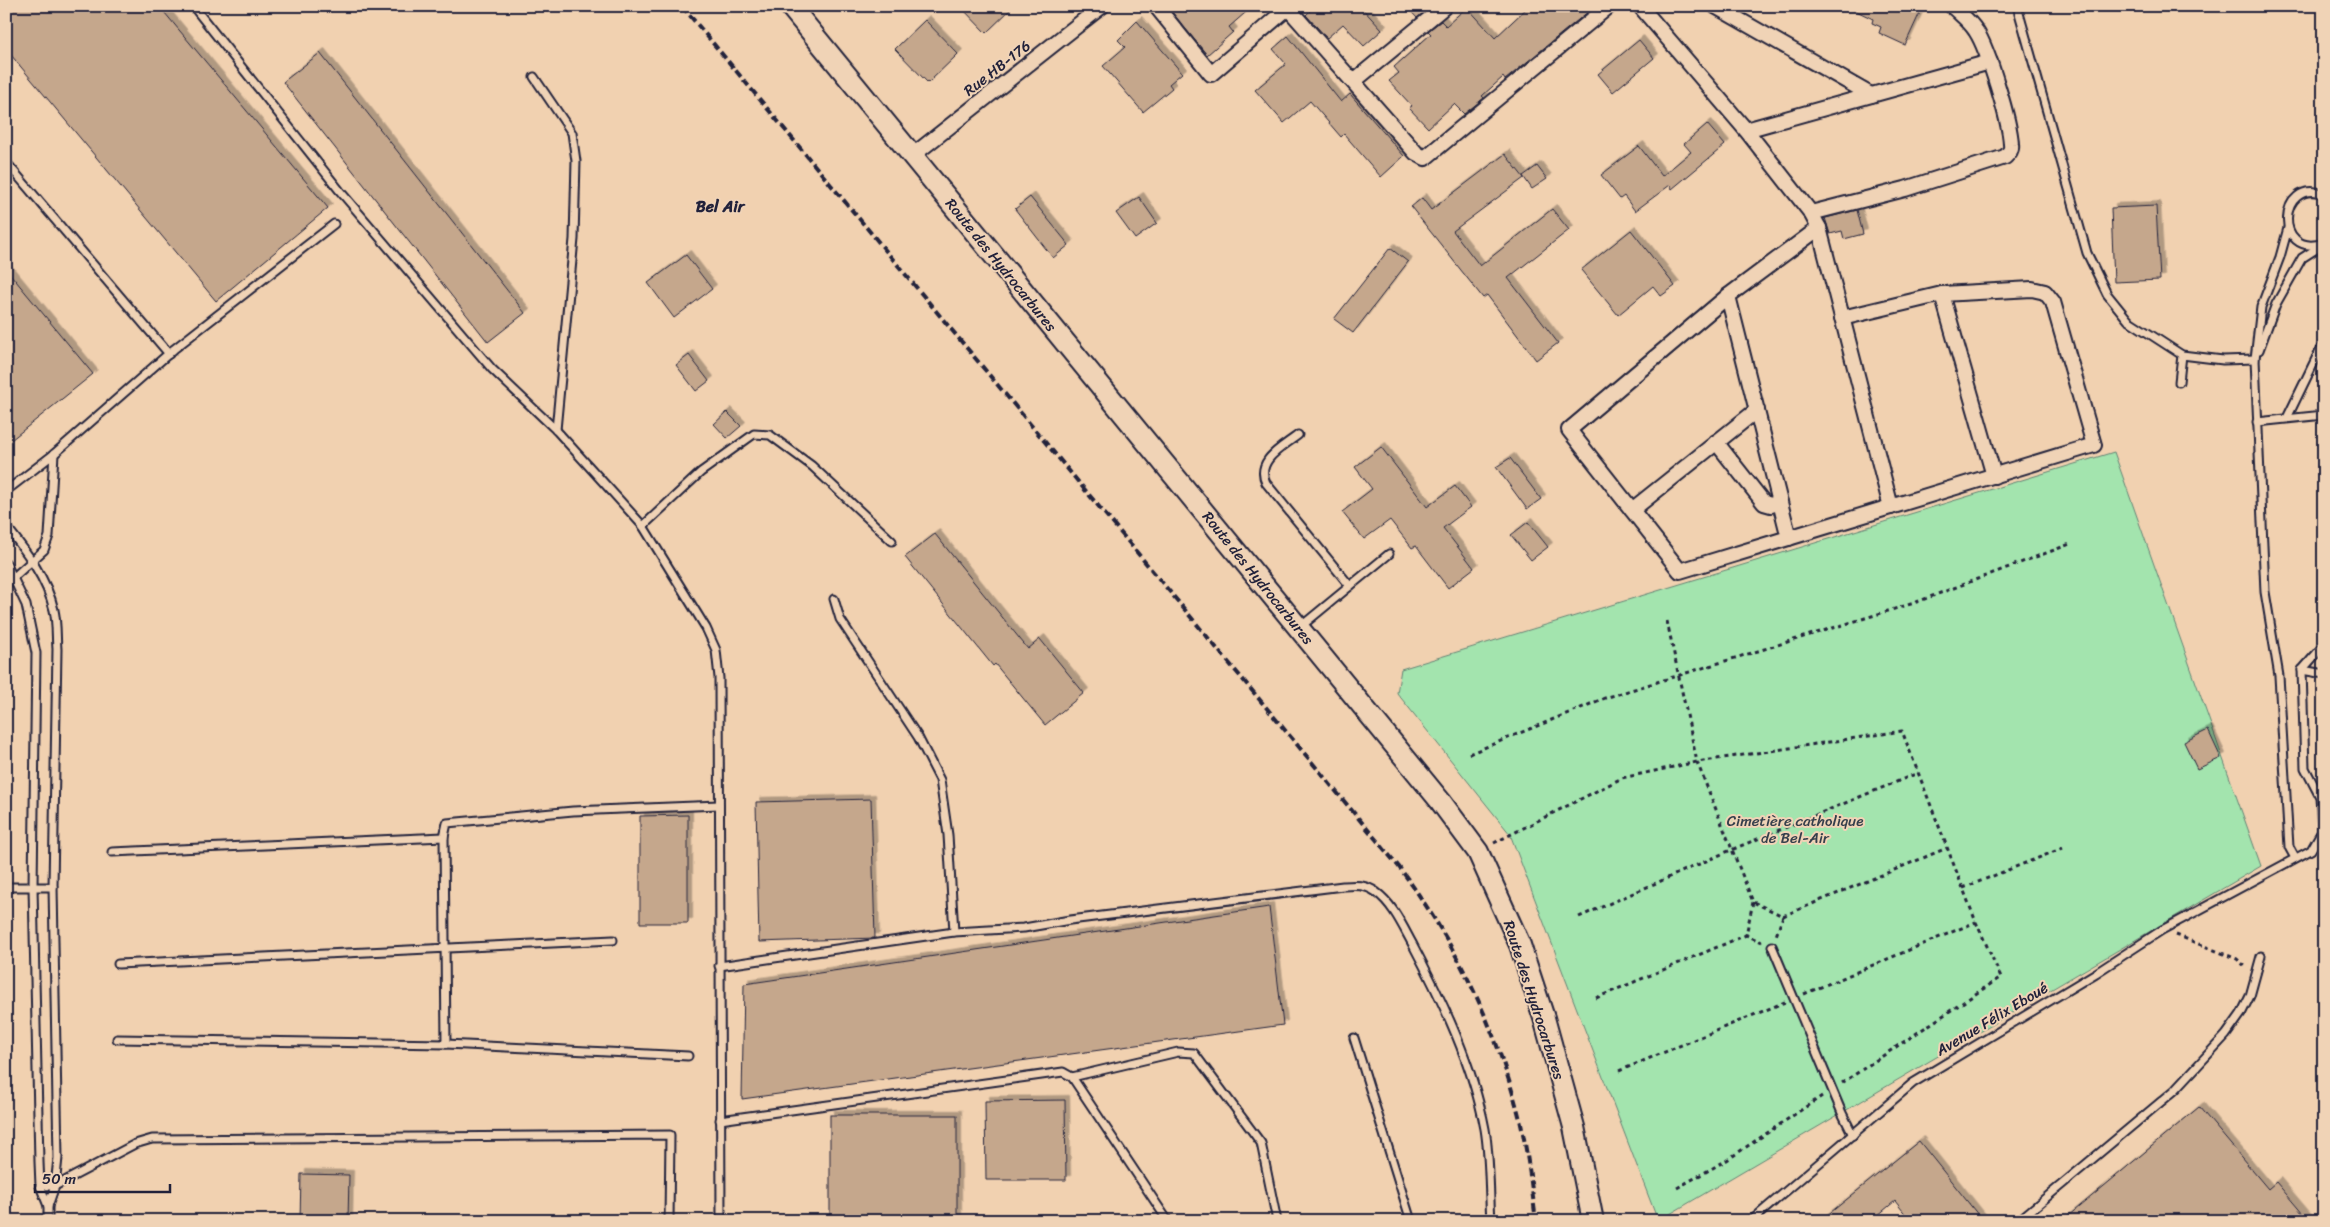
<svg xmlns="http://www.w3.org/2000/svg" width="2330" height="1227" font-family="Sriracha,sans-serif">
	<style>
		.built { fill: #e0c1a3 }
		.green { fill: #a3e4ae; stroke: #628374 }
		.building { fill: #c5a78c; stroke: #22223b; filter: url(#shadow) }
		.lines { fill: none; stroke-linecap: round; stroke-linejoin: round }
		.lane-casing { stroke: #22223b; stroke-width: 11 }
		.street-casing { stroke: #22223b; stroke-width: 18 }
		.secondary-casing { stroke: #22223b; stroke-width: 24 }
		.path { stroke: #22223b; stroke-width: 3; stroke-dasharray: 4 4; stroke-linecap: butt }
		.lane { stroke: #f0d3b6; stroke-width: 7 }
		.street { stroke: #f0d3b6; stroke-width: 14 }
		.secondary { stroke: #f0d3b6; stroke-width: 20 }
		.rail { stroke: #22223b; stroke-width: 4; stroke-dasharray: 8 4; stroke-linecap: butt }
		.labels { text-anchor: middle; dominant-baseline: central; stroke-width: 4; stroke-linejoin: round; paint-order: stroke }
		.street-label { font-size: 15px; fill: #22223b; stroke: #f0d3b6 }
		.park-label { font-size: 15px; fill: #353f4c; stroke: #f0d3b6 }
		.neighbourhood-label { font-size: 16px; font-weight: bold; fill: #22223b; stroke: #f0d3b6 }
	</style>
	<defs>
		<filter id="shadow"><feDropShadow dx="4.5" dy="-4.5" stdDeviation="0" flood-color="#0004"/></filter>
	</defs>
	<rect width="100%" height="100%" fill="#f1d1b0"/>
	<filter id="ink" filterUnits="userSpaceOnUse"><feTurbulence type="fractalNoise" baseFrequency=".02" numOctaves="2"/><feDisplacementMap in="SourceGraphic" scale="10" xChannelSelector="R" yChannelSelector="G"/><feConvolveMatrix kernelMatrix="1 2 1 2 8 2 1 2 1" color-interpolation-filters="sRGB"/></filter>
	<g filter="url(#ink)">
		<polygon class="built" points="6,900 8,900 12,1221 6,1221"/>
		<polygon class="green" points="2114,452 2261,866 1658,1221 1510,834 1397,693 1401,669"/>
		<g class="building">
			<polygon points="6,6 159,6 328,208 216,301 6,49"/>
			<polygon points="960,6 1014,6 986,33"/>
			<polygon points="1167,6 1253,6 1229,27 1233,32 1207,55"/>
			<polygon points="1315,6 1360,6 1382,30 1364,46 1343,24 1327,38 1306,15"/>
			<polygon points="1406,6 1427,6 1429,8 1417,18"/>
			<polygon points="1529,6 1595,6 1505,80 1503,77 1482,96 1484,98 1464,114 1454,104 1428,128 1409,108 1412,106 1389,81 1399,73 1394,67 1431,34 1428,31 1441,21 1446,26 1467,7 1495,38"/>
			<polygon points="1846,6 1923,6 1905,45 1879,33 1881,27 1872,23 1873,19"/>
			<polygon points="925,20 958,54 928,83 895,49"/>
			<polygon points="1137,21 1182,73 1169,84 1172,88 1143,112 1103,66 1125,47 1118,40"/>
			<polygon points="1288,36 1341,102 1350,94 1404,156 1381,177 1344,134 1341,137 1310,101 1284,123 1255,90 1286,64 1273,49"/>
			<polygon points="1639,40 1654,58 1613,92 1598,74"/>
			<polygon points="320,53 525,313 488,342 283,82"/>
			<polygon points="1707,124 1725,145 1672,189 1670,185 1635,211 1624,196 1620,199 1601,175 1639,146 1662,176 1691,152 1684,144"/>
			<polygon points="1505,154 1524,178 1453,231 1480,266 1552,209 1569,230 1508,278 1558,343 1536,360 1487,295 1483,298 1411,207 1422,198 1431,210"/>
			<polygon points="1537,166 1547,179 1532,189 1523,176"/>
			<polygon points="1030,197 1069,245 1053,258 1015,209"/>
			<polygon points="1139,197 1157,223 1135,239 1116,213"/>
			<polygon points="2156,206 2160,280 2114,282 2111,208"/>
			<polygon points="1857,210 1863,234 1844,239 1842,231 1830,234 1825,218"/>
			<polygon points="1631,230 1675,286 1661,296 1653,286 1618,315 1581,270"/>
			<polygon points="1390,248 1408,262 1353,333 1334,319"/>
			<polygon points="686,255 712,289 674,318 648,283"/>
			<polygon points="6,269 93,374 6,444"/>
			<polygon points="689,355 709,381 696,391 676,365"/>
			<polygon points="727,412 741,426 727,438 714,424"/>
			<polygon points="1381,447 1427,507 1455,486 1471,507 1443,528 1474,568 1448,588 1416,546 1412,548 1390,520 1364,539 1342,512 1372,489 1355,467"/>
			<polygon points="1510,458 1541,499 1527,509 1496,467"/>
			<polygon points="1528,522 1548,547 1531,560 1511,535"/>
			<polygon points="935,534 1028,649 1040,639 1084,693 1045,725 995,664 993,666 905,557"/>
			<polygon points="2208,730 2221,758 2197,769 2184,742"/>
			<polygon points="871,799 875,938 759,942 756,802"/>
			<polygon points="688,815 688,923 640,923 640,816"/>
			<polygon points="1269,907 1283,1025 742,1099 744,984"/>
			<polygon points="1065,1100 1066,1180 986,1180 985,1101"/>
			<polygon points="2199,1107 2268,1189 2276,1182 2309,1221 2062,1221"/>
			<rect x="830" y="1115" width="127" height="106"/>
			<polygon points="1919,1141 1983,1221 1911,1221 1895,1201 1871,1221 1820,1221"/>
			<polygon points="301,1174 349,1175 348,1221 300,1221"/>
		</g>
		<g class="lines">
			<g class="lane-casing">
				<g id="lane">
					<polyline points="193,6 340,191 492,369 556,430 643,526 706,628 716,650 719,678 721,1221"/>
					<polyline points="2017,6 2087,253 2107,294 2128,320 2182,355 2223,360 2255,359"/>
					<polyline points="534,77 572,133 576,161 574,239 556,430"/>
					<polyline points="6,162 169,354"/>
					<polyline points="2288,228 2280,257 2261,307 2255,359 2265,592 2279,676 2289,847 2295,858"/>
					<path d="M2323 243C2274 259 2277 177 2324 194"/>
					<polyline points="2259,350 2276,304 2302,258 2324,244"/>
					<polyline points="2179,382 2182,355"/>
					<polyline points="2287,418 2324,342"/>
					<polyline points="2257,422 2324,415"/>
					<path d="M1298 435C1283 447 1255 460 1266 483L1350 586"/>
					<polyline points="6,491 54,454 174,349 334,224"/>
					<path d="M6 526C26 551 47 579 54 610 57 623 56 637 57 649L53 887 58 1158 55 1186 48 1206V1221"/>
					<polyline points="643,526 701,472 754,434 770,435 812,466 892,541"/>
					<polyline points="6,563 26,605 36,653 33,887 39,1162 40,1186 48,1206"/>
					<polyline points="6,584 44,550 49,536 54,454"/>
					<polyline points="834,599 840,619 918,737 940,780 948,835 954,932"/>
					<polyline points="1299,628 1389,554"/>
					<polyline points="2302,670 2324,674"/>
					<polyline points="112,852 444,837"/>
					<polyline points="6,887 53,887"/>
					<polyline points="1772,946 1842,1113 1853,1135"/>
					<polyline points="118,964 613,940"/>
					<path d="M719 966 954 932 1024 928 1070 920 1343 886C1356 885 1365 884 1376 892 1393 904 1403 927 1413 945 1443 1002 1473 1065 1485 1129 1490 1159 1489 1191 1491 1221"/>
					<polyline points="1354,1038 1411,1221"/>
					<polyline points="117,1039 446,1044 688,1056"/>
					<polyline points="446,1044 444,837 447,823 573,811 719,805"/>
					<polyline points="1072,1077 1178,1052 1194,1053 1261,1143 1277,1221"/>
					<polyline points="720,1120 1063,1072 1072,1077 1168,1221"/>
					<polyline points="40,1186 55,1186 135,1144 152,1139 670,1135 669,1221"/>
					<polyline points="1751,1221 1913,1083 2096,973 2162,930 2311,850 2322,831 2320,797 2305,768 2302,670 2324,645"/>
					<polyline points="2018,1221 2175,1090 2226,1035 2241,1014 2250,996 2261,956"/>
				</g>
			</g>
			<g class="street-casing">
				<g id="street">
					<polyline points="1156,6 1211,74 1290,6"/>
					<polyline points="1640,6 1746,130 1811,213 1819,228 1891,507"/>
					<polyline points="1715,6 1871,95"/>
					<polyline points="1288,8 1416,153 1425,158 1609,6"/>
					<polyline points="1354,81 1445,6"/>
					<polyline points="1746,130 1990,62"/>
					<polyline points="912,156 1102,6"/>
					<path d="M1811 213 1905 189 2005 157C2009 153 2012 150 2011 144 2010 122 1988 49 1976 31 1970 21 1960 14 1952 6"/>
					<polyline points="1819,228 1728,296 1569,430 1680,571 2094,445 2053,302 2045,292 2032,289 1942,294 1842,318"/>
					<polyline points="1942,294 1994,476"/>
					<polyline points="1728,296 1789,538"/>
					<polyline points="1716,442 1764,503 1771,505 1780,502"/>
					<polyline points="1632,510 1757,410"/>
				</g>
			</g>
			<g class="secondary-casing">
				<polyline id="secondary" points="790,6 1441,802 1478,852 1520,945 1544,1018 1574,1127 1593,1221"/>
			</g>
			<g class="path">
				<polyline points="1667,621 1697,762 1753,902 1783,916 1776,936"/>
				<polyline points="1469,754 1605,698 1914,603 2070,544"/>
				<polyline points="1494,843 1622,778 1697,762 1902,731 1976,922 2001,977 1842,1083"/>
				<polyline points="1963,888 2063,848"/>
				<polyline points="1753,902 1746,935 1762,942"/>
				<polyline points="1783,916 1947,848"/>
				<polyline points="1579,917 1731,850 1918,773"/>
				<polyline points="2176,935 2237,959 2247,968"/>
				<polyline points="1804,994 1976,922"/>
				<polyline points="1596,998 1746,935"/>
				<polyline points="1619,1071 1785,1002"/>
				<polyline points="1677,1188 1727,1160 1822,1096"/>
			</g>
			<use href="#lane" class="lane"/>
			<use href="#street" class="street"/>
			<use href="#secondary" class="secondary"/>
			<path class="rail" d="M682 6 1399 867C1454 941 1493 1020 1517 1108 1527 1145 1531 1183 1536 1221"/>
		</g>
	</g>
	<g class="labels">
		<g class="street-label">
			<text transform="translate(997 68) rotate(-38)">Rue HB-176</text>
			<text transform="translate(1001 265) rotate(51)">Route des Hydrocarbures</text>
			<text transform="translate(1258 578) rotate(51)">Route des Hydrocarbures</text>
			<text transform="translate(1534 1000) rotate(72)">Route des Hydrocarbures</text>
			<text transform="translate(1992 1019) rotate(-31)">Avenue Félix Eboué</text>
		</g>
		<g class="park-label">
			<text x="1795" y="821">Cimetière catholique<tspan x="1795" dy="17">de Bel-Air</tspan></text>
		</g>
		<g class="neighbourhood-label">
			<text x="720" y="206">Bel Air</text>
		</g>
	</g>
	<rect width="2330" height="1227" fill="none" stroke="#f0d3b6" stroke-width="25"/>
	<rect x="12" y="12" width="2305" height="1202" fill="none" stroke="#22223b" stroke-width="2" filter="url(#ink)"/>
	<path d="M35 1184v8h135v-8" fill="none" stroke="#22223b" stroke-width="2.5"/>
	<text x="42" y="1184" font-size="15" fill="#22223b" stroke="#f0d3b6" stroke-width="4" paint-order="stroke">50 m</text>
</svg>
